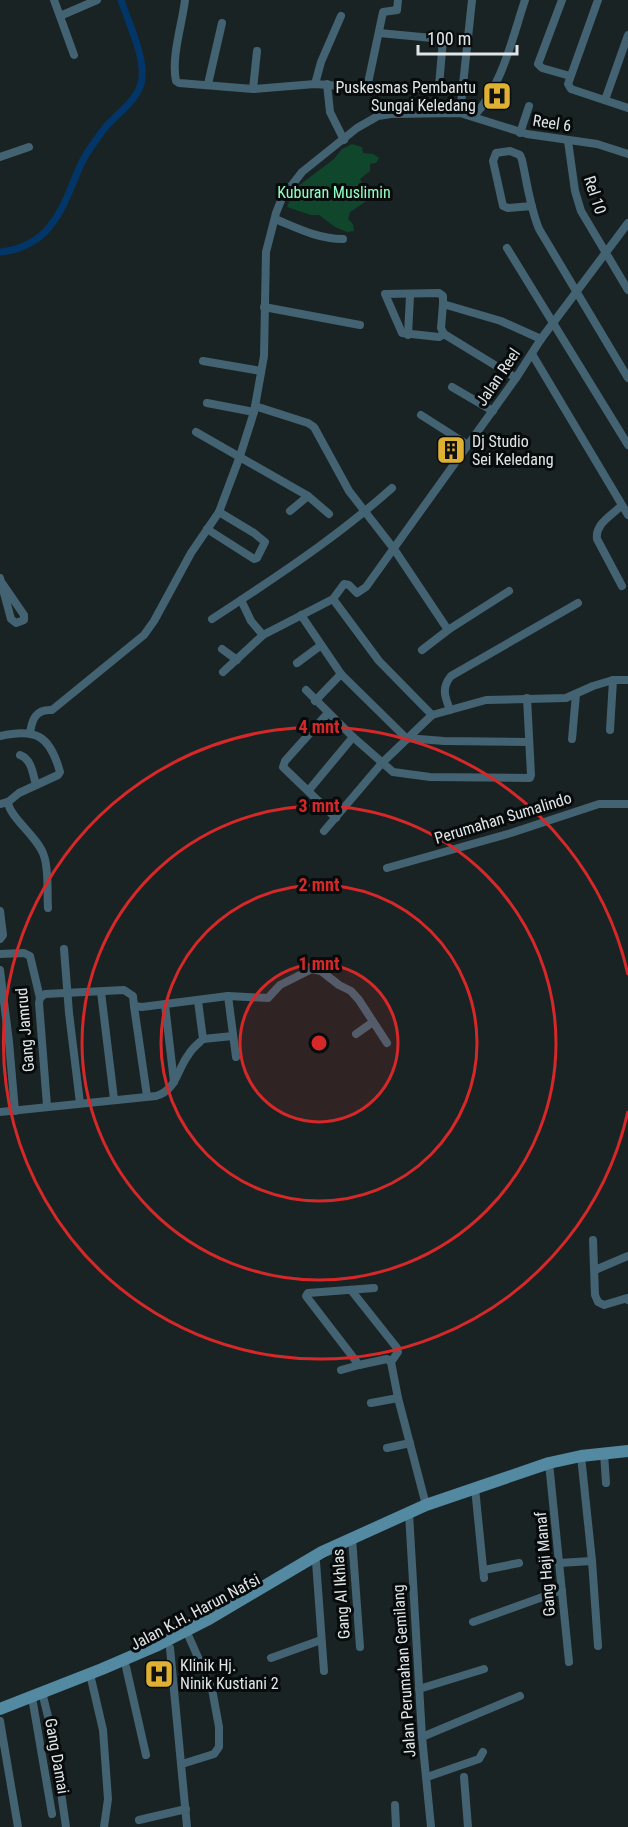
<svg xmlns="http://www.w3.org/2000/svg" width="628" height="1827" font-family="'Roboto Condensed',sans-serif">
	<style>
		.green { fill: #10462c }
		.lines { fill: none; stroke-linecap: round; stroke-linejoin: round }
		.canal { stroke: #023668; stroke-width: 7 }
		.street { stroke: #436373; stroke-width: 8 }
		.secondary { stroke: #5389a1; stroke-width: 12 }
		.ring { fill: none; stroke: #d62828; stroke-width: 3 }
		.labels { text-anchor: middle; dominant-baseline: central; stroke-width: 6; stroke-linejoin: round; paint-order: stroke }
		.poi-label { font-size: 16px; fill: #e0e6e7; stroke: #080b0c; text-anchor: start }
		.street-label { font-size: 16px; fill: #e0e6e7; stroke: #080b0c }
		.park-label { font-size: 16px; fill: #93fec3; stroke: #080b0c }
		.centre { fill: #d62828; stroke: #080b0c; stroke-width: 3 }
		.ring-label { font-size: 18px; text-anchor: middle; font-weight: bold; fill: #d62828; stroke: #080b0c; stroke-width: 6; stroke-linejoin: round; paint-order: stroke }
	</style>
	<rect width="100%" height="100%" fill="#1a2324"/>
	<polygon class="green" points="352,144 362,147 363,153 373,154 379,158 376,163 370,164 370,171 360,179 369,197 368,200 350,212 348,219 353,224 354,231 347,232 335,227 319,215 311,215 287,207 292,194 297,187 334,159 342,149"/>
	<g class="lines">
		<path class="canal" d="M0 252C16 251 34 243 45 232 64 212 70 188 81 164 86 153 94 143 101 133 113 115 139 102 142 79 145 57 128 21 121 0"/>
		<g class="street">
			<polyline points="54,0 74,55"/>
			<path d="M185 0C182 25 171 57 176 81L179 83 253 89 315 84 380 89 397 87 435 89 439 86 443 39 379 33"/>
			<polyline points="562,0 538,64 542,68 570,76"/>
			<polyline points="598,0 568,84 571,89 628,108"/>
			<polyline points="60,16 97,0"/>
			<polyline points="208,84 222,23"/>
			<polyline points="315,84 321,62 341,16"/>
			<polyline points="327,84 330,112 344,140"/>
			<polyline points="367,88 383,12 397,10 398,0"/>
			<polyline points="253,89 257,51"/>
			<polyline points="605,100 628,35"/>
			<polyline points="460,113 472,0"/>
			<path d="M474 116C502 86 512 39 525 0"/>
			<polyline points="520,133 529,106"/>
			<polyline points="568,141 575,191 581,211 628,290"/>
			<polyline points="0,157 29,147"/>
			<path d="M532 206 508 208 503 206 493 161 496 153 510 151 520 155 522 160C527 183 530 207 539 229L628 378"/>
			<path d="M275 219C297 228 318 239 343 239"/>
			<polyline points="507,248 628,445"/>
			<polyline points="443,304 443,296 439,293 385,294 402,333 439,337 444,334"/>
			<polyline points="264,307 360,325"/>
			<polyline points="408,335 410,296"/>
			<polyline points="532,354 628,515"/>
			<polyline points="203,361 261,371"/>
			<polyline points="516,378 444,334 441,328 443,304 501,321 541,339"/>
			<polyline points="452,387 493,411"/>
			<polyline points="207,403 254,412"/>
			<polyline points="255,406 308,423 314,427 349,491 394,549 448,630"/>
			<polyline points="421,415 468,445"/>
			<polyline points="196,432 308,496 329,514"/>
			<path d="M621 506C611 516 595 524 597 539L622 586"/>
			<polyline points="290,511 308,496"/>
			<polyline points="207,529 254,559 257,558 265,542 254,533 219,512 240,456 254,412 264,356 266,252 276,213 282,198 302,172 357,128 378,116 391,114 460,113 527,134 597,144 628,154"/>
			<polyline points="0,578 11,619 16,623 24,620 24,615 2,583"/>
			<polyline points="333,599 379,661 432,715 486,700 566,698 593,686 613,680 628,680"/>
			<polyline points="301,615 341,674 406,738 444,741 529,742"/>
			<polyline points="212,619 241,600"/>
			<polyline points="263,635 333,599 344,584 349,585 357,593 366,587 516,378 541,339 628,223"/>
			<polyline points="222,649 237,660"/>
			<polyline points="422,650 448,630 509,591"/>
			<polyline points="297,663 320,646"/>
			<path d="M223 672 263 635 251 621 241 600C294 565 345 530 392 488"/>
			<polyline points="306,690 353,737 393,772 430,777 530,778 531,775 527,698"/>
			<polyline points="315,701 341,674"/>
			<path d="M450 710C445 697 441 688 451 676L578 603"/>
			<polyline points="328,713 285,761 283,767 336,818"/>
			<polyline points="610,730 613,680"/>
			<path d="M30 733C32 719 36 709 52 710L144 635 154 621 191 553 219 512"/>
			<path d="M0 736C37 728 50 736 60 772L58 775 19 793 8 802 0 804"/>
			<polyline points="572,739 576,694"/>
			<path d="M20 755C32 759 33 775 36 785"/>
			<polyline points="309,790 353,737"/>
			<path d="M8 802C9 817 39 838 44 856 49 870 47 893 48 908"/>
			<polyline points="324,831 382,763 432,715"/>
			<polyline points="387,868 511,833 599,804 628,804"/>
			<polyline points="0,911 3,935 0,939"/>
			<polyline points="64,949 69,1013 80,1103"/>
			<polyline points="0,954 24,953 30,956 40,998 39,1003 47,1106"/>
			<polyline points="0,970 9,1042 15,1111"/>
			<polyline points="101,992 114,1099"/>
			<polyline points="228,996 236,1057"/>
			<polyline points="40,998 45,994 124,990 133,996 134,1006 142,1007 228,996 268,998 280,985 312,969 321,971 339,985 351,991 359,1000 387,1043"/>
			<polyline points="165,1005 174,1082"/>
			<polyline points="134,1006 147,1096"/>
			<polyline points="356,1034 373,1022"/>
			<polyline points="203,1039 233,1036"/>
			<path d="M0 1112 156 1096C177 1090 177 1069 189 1054 192 1048 198 1044 203 1039L198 1001"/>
			<polyline points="593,1240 595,1295 598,1302 604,1305 627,1298 628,1300"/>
			<polyline points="595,1270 628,1256"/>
			<polyline points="374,1288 308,1293 306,1296 359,1365 387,1359 391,1362 398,1398 426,1505"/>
			<polyline points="351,1290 397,1348 398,1352 391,1362"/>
			<polyline points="341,1370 359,1365"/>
			<polyline points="371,1403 398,1398"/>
			<polyline points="387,1448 410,1443"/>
			<polyline points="604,1453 606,1483"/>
			<polyline points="581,1456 592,1561 598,1646"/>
			<polyline points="549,1463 569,1662"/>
			<polyline points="475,1488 484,1578"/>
			<polyline points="409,1513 422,1737 431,1827"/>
			<polyline points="352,1538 360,1647"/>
			<polyline points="316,1562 324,1671"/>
			<polyline points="559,1563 592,1561"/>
			<polyline points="484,1570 519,1563"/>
			<polyline points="473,1622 562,1590"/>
			<polyline points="170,1648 187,1827"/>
			<polyline points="271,1658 321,1640"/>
			<polyline points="126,1667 146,1755"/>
			<polyline points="90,1674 103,1730 108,1799 104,1827"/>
			<polyline points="419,1689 484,1669"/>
			<polyline points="42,1692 53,1737 66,1827"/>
			<polyline points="33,1703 52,1814"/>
			<polyline points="0,1721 18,1827"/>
			<polyline points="422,1737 520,1696"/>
			<polyline points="182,1764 214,1754 219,1747 219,1727 212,1689 189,1637"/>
			<polyline points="427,1777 479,1759 483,1752"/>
			<polyline points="464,1777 468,1827"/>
			<polyline points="395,1805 396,1827"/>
			<polyline points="139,1820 186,1809"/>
		</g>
		<polyline class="secondary" points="0,1709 102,1669 158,1645 207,1620 322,1552 426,1505 549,1463 581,1456 628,1451"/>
	</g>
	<circle cx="319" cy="1043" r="79" fill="#d62828" fill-opacity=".12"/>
	<g class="ring">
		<circle cx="319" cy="1043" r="79"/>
		<circle cx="319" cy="1043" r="158"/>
		<circle cx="319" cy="1043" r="237"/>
		<path d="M628 1111A316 316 0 1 1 628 975"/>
	</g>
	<defs>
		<g id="hospital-square" transform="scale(1.5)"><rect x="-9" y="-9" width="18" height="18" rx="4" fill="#deb133" stroke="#080b0c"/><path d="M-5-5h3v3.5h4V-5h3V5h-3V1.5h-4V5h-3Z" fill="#111"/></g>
		<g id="building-square" transform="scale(1.5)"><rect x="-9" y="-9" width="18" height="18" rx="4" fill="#deb133" stroke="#080b0c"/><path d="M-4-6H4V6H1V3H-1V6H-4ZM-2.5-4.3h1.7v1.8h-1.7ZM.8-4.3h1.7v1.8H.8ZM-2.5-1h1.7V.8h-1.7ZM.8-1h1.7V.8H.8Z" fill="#111"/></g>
	</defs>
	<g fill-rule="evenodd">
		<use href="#hospital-square" x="497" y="96"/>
		<use href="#building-square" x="451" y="450"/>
		<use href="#hospital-square" x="159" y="1674"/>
	</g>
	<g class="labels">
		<g class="poi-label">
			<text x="476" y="87" text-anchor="end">Puskesmas Pembantu<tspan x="476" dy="18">Sungai Keledang</tspan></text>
			<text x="472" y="441">Dj Studio<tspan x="472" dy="18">Sei Keledang</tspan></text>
			<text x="180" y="1665">Klinik Hj.<tspan x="180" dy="18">Ninik Kustiani 2</tspan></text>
		</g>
		<g class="street-label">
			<text transform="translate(552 123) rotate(9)">Reel 6</text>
			<text transform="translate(595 195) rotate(72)">Rel 10</text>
			<text transform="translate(498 377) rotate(-56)">Jalan Reel</text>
			<text transform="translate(503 818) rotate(-17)">Perumahan Sumalindo</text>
			<text transform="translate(25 1030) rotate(-95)">Gang Jamrud</text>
			<text transform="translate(545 1564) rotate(-95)">Gang Haji Manaf</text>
			<text transform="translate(341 1594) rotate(-94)">Gang Al Ikhlas</text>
			<text transform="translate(195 1612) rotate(-28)">Jalan K.H. Harun Nafsi</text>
			<text transform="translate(404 1671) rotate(-94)">Jalan Perumahan Gemilang</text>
			<text transform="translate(57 1756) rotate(80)">Gang Damai</text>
		</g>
		<g class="park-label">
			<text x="334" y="192">Kuburan Muslimin</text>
		</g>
	</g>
	<circle cx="319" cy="1043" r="9" class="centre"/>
	<g class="ring-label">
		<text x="319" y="733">4 mnt</text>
		<text x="319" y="812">3 mnt</text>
		<text x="319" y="891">2 mnt</text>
		<text x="319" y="970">1 mnt</text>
	</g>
	<path d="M418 45v9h99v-9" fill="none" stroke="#e0e6e7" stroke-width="3"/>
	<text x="427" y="45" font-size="18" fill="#e0e6e7" stroke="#080b0c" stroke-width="4.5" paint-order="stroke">100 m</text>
</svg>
